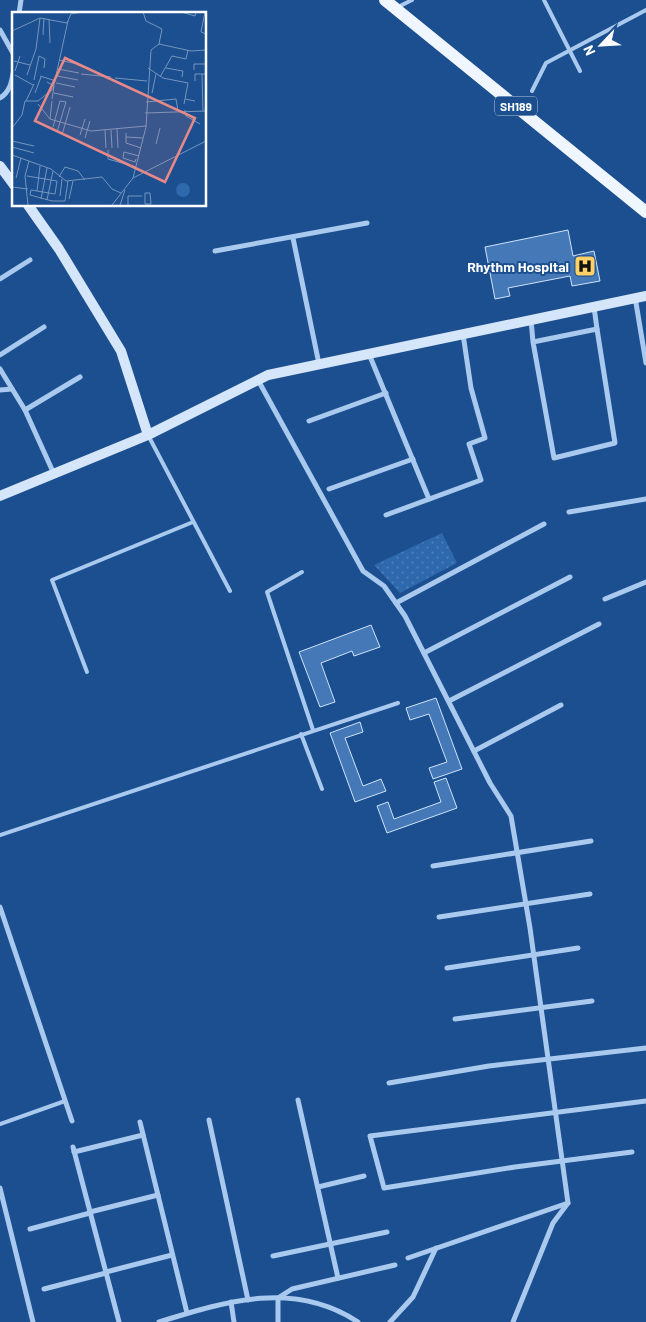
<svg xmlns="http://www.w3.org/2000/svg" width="646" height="1322" font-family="Barlow,sans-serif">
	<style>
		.grass { fill: url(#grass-dots) }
		.building { fill: #4478b7; stroke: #cfe3fa }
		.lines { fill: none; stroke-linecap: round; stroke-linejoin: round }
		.lane { stroke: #a9c9ee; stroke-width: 4 }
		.street { stroke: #a9c9ee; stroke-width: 5 }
		.secondary { stroke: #d6e6fa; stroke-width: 10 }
		.primary { stroke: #f0f6ff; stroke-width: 12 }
		.labels { text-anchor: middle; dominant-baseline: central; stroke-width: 4; stroke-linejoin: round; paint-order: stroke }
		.shield { fill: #1b4f8f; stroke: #bbcadd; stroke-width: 1 }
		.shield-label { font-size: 12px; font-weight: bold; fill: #fff }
		.poi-label { font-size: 14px; font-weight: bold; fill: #fff; stroke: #1b4f8f; text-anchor: end }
		.inset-road { fill: none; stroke: #7695bc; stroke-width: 1 }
		.view { fill: #e88989; fill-opacity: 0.15; stroke: #e88989; stroke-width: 2.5 }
		.inset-edge { fill: none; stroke: #fff; stroke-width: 2.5 }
	</style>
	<defs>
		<pattern id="grass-dots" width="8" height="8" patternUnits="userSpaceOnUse" patternTransform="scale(1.25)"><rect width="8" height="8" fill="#2e69ad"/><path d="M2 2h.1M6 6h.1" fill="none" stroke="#4d80b9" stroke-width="1.8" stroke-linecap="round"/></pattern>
	</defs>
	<rect width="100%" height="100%" fill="#1b4f8f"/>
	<polygon class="grass" points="442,533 457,563 400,593 374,565"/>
	<g class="building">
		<polygon points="568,230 573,256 594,251 600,281 572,286 570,276 508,288 510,296 495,299 485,247"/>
		<polygon points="371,625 380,647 354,656 352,651 321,663 335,702 320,707 299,652"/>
		<polygon points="436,698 462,769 433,779 429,768 447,762 429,714 410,720 406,708"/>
		<polygon points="360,722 363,732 345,738 363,786 381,779 386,791 355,802 330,733"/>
		<polygon points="446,778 457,808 387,833 377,806 388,802 394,819 441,802 434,782"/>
	</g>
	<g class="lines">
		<g class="lane">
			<polyline points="544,0 580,71"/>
			<polyline points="398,7 412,0"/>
			<polyline points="532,91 546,63 646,10"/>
			<polyline points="148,435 230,591"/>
			<polyline points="302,572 267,592 313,730"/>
			<polyline points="87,672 52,580 193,522"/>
			<polyline points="301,734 322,789"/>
			<polyline points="0,835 398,703"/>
			<polyline points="0,1124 65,1101"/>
		</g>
		<g class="street">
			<polyline points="19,14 21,0"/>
			<polyline points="0,30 14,55"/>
			<path d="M0 98C11 91 12 80 14 68"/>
			<polyline points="293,238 319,364"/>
			<polyline points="215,251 367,223"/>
			<polyline points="0,279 30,260"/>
			<polyline points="635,297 646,363"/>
			<polyline points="594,307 597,329"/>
			<polyline points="531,320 533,342 554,458 615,443 597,329 533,342"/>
			<polyline points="369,354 429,499"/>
			<polyline points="0,355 44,327"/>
			<polyline points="0,369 25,410 54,474"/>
			<polyline points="258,380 363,571 384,586 405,616 490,783 511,816 530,928 568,1203 553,1223 513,1322"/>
			<polyline points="0,390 12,389"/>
			<polyline points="25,410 80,377"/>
			<polyline points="309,421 386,393"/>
			<polyline points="329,489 413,459"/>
			<polyline points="569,512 646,499"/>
			<polyline points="386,515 481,480 469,444 485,438 471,388 463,334"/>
			<polyline points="605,599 646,582"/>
			<polyline points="396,603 544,524"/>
			<polyline points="424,653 570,577"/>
			<polyline points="449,701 599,624"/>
			<polyline points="474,751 561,705"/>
			<polyline points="433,866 591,841"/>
			<polyline points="0,907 72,1121"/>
			<polyline points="439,917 590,894"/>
			<polyline points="447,968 578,948"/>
			<polyline points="455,1019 592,1001"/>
			<polyline points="389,1083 489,1066 646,1048"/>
			<polyline points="298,1100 338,1278"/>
			<polyline points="209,1120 248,1300"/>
			<polyline points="140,1122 187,1313"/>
			<polyline points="73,1147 119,1322"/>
			<polyline points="74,1152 143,1135"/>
			<polyline points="632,1152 515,1167 384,1188 370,1136 646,1101"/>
			<polyline points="318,1187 364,1176"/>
			<polyline points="0,1188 33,1322"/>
			<polyline points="90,1212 158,1195"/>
			<polyline points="30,1229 90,1213"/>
			<polyline points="273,1256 387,1232"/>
			<polyline points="408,1258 568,1203"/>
			<polyline points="106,1272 172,1255"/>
			<polyline points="44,1289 106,1273"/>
			<polyline points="231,1302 234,1322"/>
			<path d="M159 1322C227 1301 294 1280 358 1322"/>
			<polyline points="278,1322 278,1298 292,1289 395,1265"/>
			<polyline points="390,1322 413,1297 436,1248"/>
		</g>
		<g class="secondary">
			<polyline points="0,166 14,185"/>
			<polyline points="28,205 59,249 121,351 148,435"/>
			<polyline points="0,496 148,435 268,375 646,296"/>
		</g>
		<polyline class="primary" points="385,0 646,212"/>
	</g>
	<defs>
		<g id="hospital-square" transform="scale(1.125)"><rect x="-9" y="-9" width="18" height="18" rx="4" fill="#ffd166" stroke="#1b4f8f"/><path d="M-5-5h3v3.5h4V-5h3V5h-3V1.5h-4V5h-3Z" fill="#111"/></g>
	</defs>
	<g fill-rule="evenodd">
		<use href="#hospital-square" x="585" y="266"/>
	</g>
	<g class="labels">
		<rect class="shield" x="495" y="96.5" width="42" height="19" rx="4"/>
		<g class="shield-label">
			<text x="516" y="106">SH189</text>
		</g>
		<g class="poi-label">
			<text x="569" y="266">Rhythm Hospital</text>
		</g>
	</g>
	<g transform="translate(12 12)">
		<rect width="194" height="194" fill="#1b4f8f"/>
		<path d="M164 178a7 7 0 1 1 14 0a7 7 0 1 1-14 0Z" fill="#2e69ad"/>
		<path class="inset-road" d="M169 0 183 4 184 0M193 0 189 20 194 22M37 7 38 31M0 19 28 6 55 11 59 2 71 0M31 23 32 6M147 32 179 39 194 38M27 44 33 47 32 56M47 48 70 53M2 49 18 53M136 56 151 66 176 71 173 87M154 56 171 59 170 65M46 57 67 61M182 58V52H194M3 59 8 44M69 62 99 65M190 62 191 99M3 63 21 73M15 63 24 37 28 6M28 64 44 69M45 64 66 68M148 65 160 44 174 47 176 38M103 66 135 69M22 68 27 44M183 69V62H194M35 70 42 74 40 87M44 71 63 75M23 81 29 65M42 81 61 85M140 81 144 62M14 89 22 72M134 90 164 87 166 99M26 92 38 107 79 119 134 114M172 92 173 87 183 89M173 98 174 104 188 112M133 101 194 99M38 107 40 89M41 115 48 89 54 90 45 120M0 116 10 103 13 89H26L41 77 56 9M105 117 106 136M93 118 94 136M99 118 100 136M114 121V131L129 136M50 123 58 95M68 123 73 107M114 125 131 126M73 126 78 109M0 129 22 134M144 132 148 116M0 135 22 141M96 138V147L124 155M0 143 39 157 54 169 90 165 100 177 109 181M124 147 123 150 111 146 112 140 127 144M15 164 45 169 43 182 19 178 18 183 40 189H53L56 169M47 165 53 155 66 159 73 168M4 166 9 146M121 166 134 115 139 38 147 32 150 17 134 9 131 0M0 175 16 177M25 179 28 154M138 181 139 191V192H133V181H138M48 184 50 167M29 187 35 156M57 187 61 169M35 188 41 159M16 193 13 164 17 149M100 193 121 166 194 129M108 193 113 178M116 193V184H130"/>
		<path class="view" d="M53 46 183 106 153 170 23 109Z"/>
		<rect width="194" height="194" class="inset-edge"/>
	</g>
	<g transform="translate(601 45) rotate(245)" stroke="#1b4f8f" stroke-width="4" paint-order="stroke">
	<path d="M0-4L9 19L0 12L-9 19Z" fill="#ffffff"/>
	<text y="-8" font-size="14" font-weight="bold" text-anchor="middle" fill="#ffffff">N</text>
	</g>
</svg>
